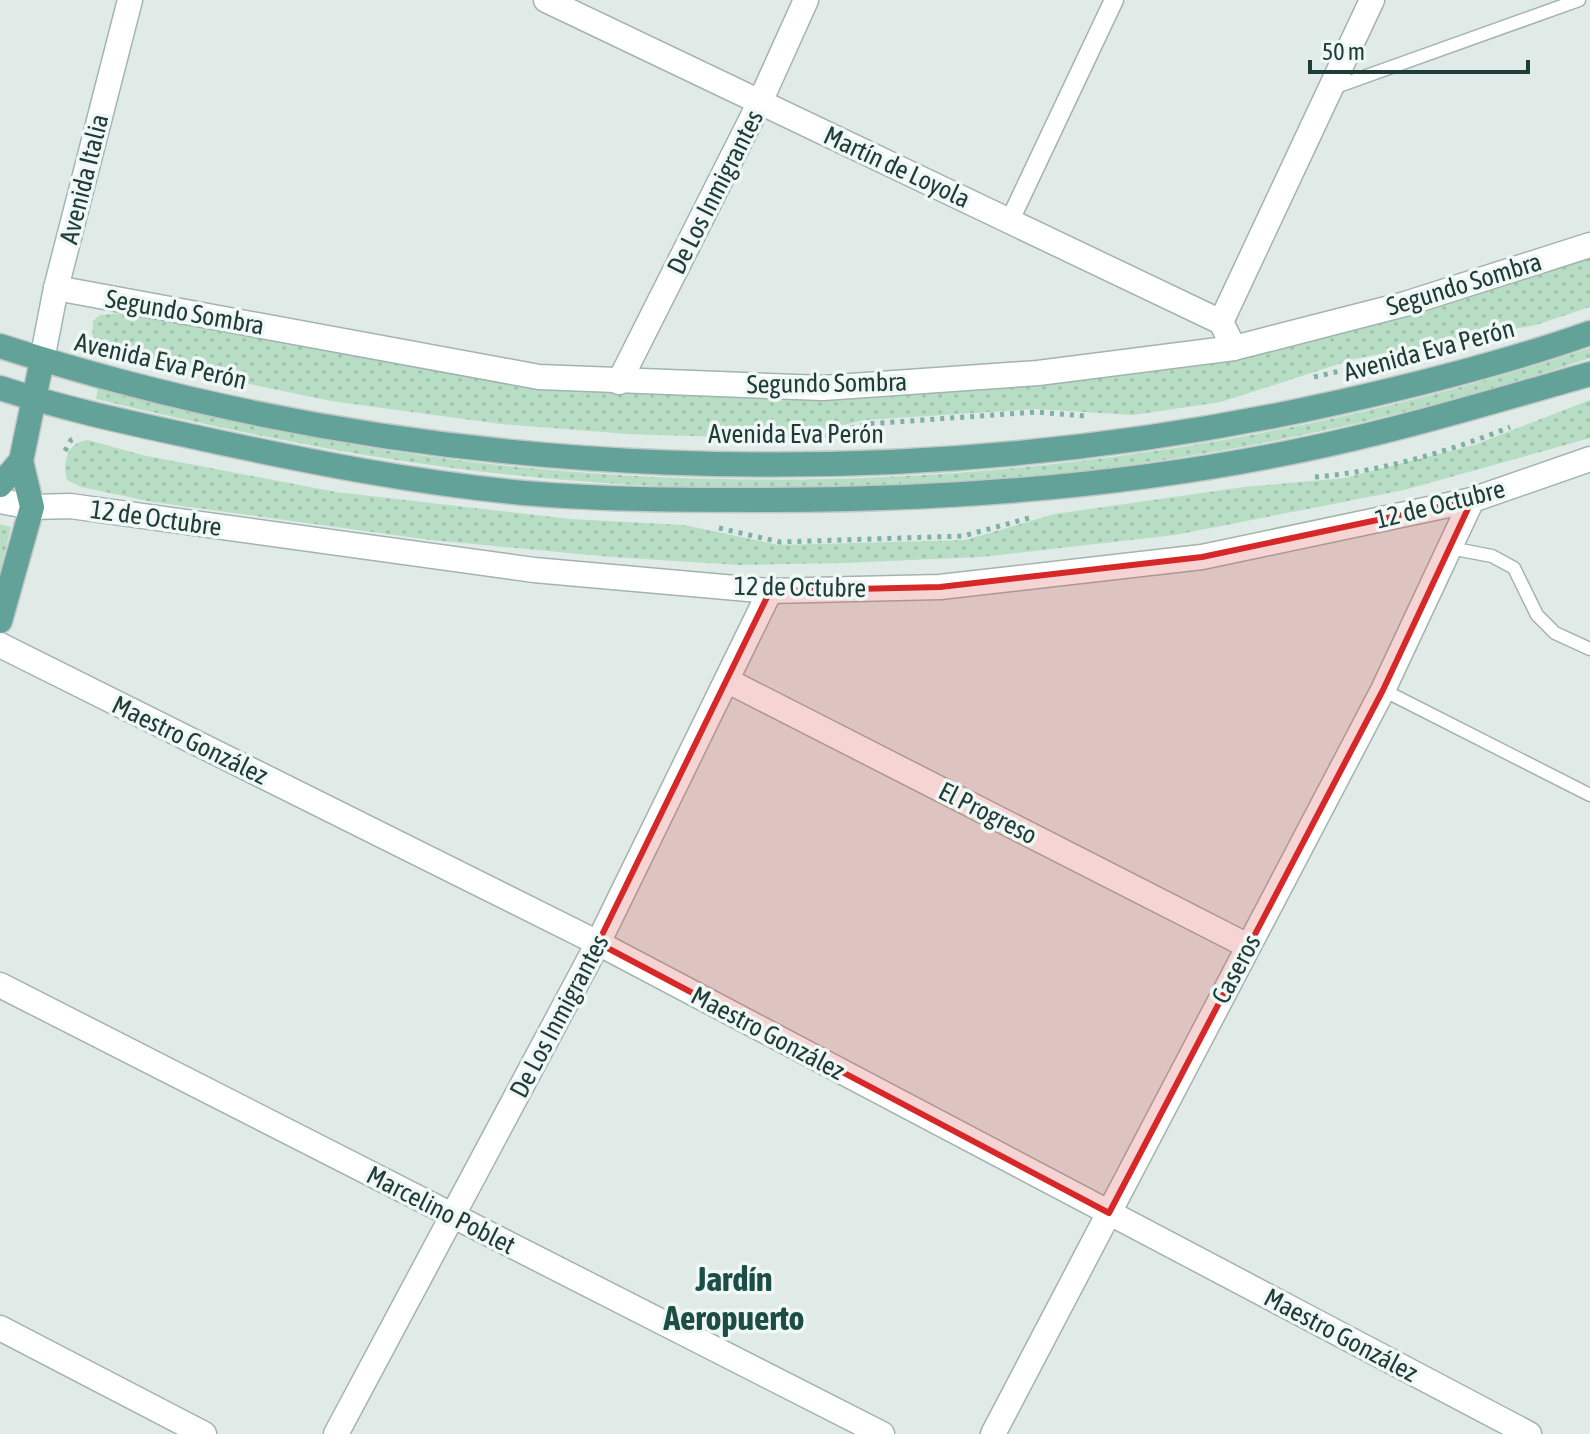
<svg xmlns="http://www.w3.org/2000/svg" width="1590" height="1434" font-family="'Asap Condensed',sans-serif">
	<style>
		.grass { fill: url(#grass-dots) }
		.lines { fill: none; stroke-linecap: round; stroke-linejoin: round }
		.service-casing { stroke: #a3b3af; stroke-width: 15 }
		.pedestrian-casing { stroke: #a3b3af; stroke-width: 21 }
		.minor-casing { stroke: #a3b3af; stroke-width: 27 }
		.secondary-casing { stroke: #9eb7b1; stroke-width: 27 }
		.primary-casing { stroke: #c1c8c7; stroke-width: 27 }
		.path { stroke: #7fb0a5; stroke-width: 5; stroke-dasharray: 4 6; stroke-linecap: butt }
		.service { stroke: #fff; stroke-width: 12 }
		.pedestrian { stroke: #fff; stroke-width: 18 }
		.minor { stroke: #fff; stroke-width: 24 }
		.secondary { stroke: #fff; stroke-width: 24 }
		.primary { stroke: #63a298; stroke-width: 24 }
		.marked { fill: #d62828; fill-opacity: 0.2; stroke: #d62828; stroke-width: 6; stroke-linejoin: round }
		.labels { text-anchor: middle; dominant-baseline: central; stroke-width: 7; stroke-linejoin: round; paint-order: stroke }
		.street-label { font-size: 26px; fill: #203c37; stroke: #f0f8f5 }
		.district-label { font-size: 34px; font-weight: bold; fill: #1c4e47; stroke: #f0f8f5 }
	</style>
	<defs>
		<pattern id="grass-dots" width="8" height="8" patternUnits="userSpaceOnUse" patternTransform="scale(2)"><rect width="8" height="8" fill="#b8ddc5"/><path d="M2 2h.1M6 6h.1" fill="none" stroke="#9ebfaa" stroke-width="1.8" stroke-linecap="round"/></pattern>
	</defs>
	<rect width="100%" height="100%" fill="#e0ebe7"/>
	<g class="grass">
		<path d="M1590 257V307L1536 325 1354 359 1221 402 1133 415 1036 409 864 420 787 439 628 434 501 424 331 401 106 354C91 345 92 338 93 321L100 315 123 313 540 389 817 397 1425 308Z"/>
		<path d="M1590 348V358C1235 476 849 516 477 471 348 456 222 429 96 399L98 387C179 408 260 428 343 443 755 515 1193 479 1590 348Z"/>
		<path d="M1590 400V438L1404 490 1175 535 981 557 843 563 739 565 612 557 431 540 153 502 81 487 67 480C62 463 67 442 88 440L142 455 336 492 570 519 684 525 779 545 965 540 1055 514 1244 487 1344 478 1474 445Z"/>
		<polygon points="0,524 11,527 0,573"/>
	</g>
	<g class="lines">
		<g class="service-casing">
			<g id="service">
				<polyline points="1333,88 1579,0"/>
				<polyline points="1450,548 1492,556 1514,568 1537,615 1555,633 1590,649"/>
				<polyline points="1383,690 1590,795"/>
			</g>
		</g>
		<g class="pedestrian-casing">
			<polyline id="pedestrian" points="1010,220 1114,0"/>
		</g>
		<g class="minor-casing">
			<g id="minor">
				<polyline points="546,0 1221,322 1234,348"/>
				<polyline points="56,288 539,377 823,388 1038,373 1234,348 1405,304 1590,245"/>
				<polyline points="1221,322 1372,0"/>
				<polyline points="619,382 760,102 806,0"/>
				<polyline points="0,501 32,507 70,506 534,570 770,591 940,587 1202,557 1472,500 1590,459"/>
				<polyline points="0,645 598,943 1529,1434"/>
				<polyline points="728,681 1248,946"/>
				<polyline points="0,985 882,1434"/>
				<polyline points="0,1328 204,1434"/>
				<polyline points="336,1434 598,943 770,591"/>
				<polyline points="993,1434 1383,690 1472,500"/>
			</g>
		</g>
		<g class="secondary-casing">
			<polyline id="secondary" points="42,360 56,288 130,0"/>
		</g>
		<g class="primary-casing">
			<g id="primary">
				<path d="M0 346C427 484 903 500 1340 402 1424 383 1508 362 1590 333"/>
				<path d="M0 388C67 410 135 424 204 439 310 462 417 483 524 493 605 500 687 500 768 500 943 500 1119 487 1292 452 1393 432 1491 402 1590 374"/>
				<polyline points="0,485 21,461"/>
				<polyline points="0,621 32,507 21,461 42,360"/>
			</g>
		</g>
		<g class="path">
			<polyline points="1314,377 1406,356"/>
			<polyline points="822,436 867,424 1036,412 1085,416"/>
			<polyline points="65,451 71,440 78,437"/>
			<path d="M1315 477C1379 472 1451 451 1510 427"/>
			<polyline points="719,528 780,542 963,536 1029,518"/>
		</g>
		<use href="#service" class="service"/>
		<use href="#pedestrian" class="pedestrian"/>
		<use href="#minor" class="minor"/>
		<use href="#secondary" class="secondary"/>
		<use href="#primary" class="primary"/>
	</g>
	<path class="marked" d="M1472 500 1383 690 1109 1213 598 943 770 591 940 587 1202 557Z"/>
	<g class="labels">
		<g class="street-label">
			<text transform="translate(897 167) rotate(25)">Martín de Loyola</text>
			<text transform="translate(84 179) rotate(-76)">Avenida Italia</text>
			<text transform="translate(715 192) rotate(-63)">De Los Inmigrantes</text>
			<text transform="translate(1464 284) rotate(-17)">Segundo Sombra</text>
			<text transform="translate(185 312) rotate(10)">Segundo Sombra</text>
			<text transform="translate(1429 350) rotate(-15)">Avenida Eva Perón</text>
			<text transform="translate(161 361) rotate(13)">Avenida Eva Perón</text>
			<text transform="translate(827 383) rotate(-1)">Segundo Sombra</text>
			<text x="796" y="434">Avenida Eva Perón</text>
			<text transform="translate(1440 504) rotate(-14)">12 de Octubre</text>
			<text transform="translate(156 518) rotate(8)">12 de Octubre</text>
			<text transform="translate(800 587) rotate(1)">12 de Octubre</text>
			<text transform="translate(190 740) rotate(26)">Maestro González</text>
			<text transform="translate(988 813) rotate(27)">El Progreso</text>
			<text transform="translate(1236 969) rotate(-62)">Caseros</text>
			<text transform="translate(559 1016) rotate(-62)">De Los Inmigrantes</text>
			<text transform="translate(768 1033) rotate(28)">Maestro González</text>
			<text transform="translate(441 1210) rotate(27)">Marcelino Poblet</text>
			<text transform="translate(1341 1335) rotate(28)">Maestro González</text>
		</g>
		<g class="district-label">
			<text x="734" y="1278">Jardín<tspan x="734" dy="39">Aeropuerto</tspan></text>
		</g>
	</g>
	<path d="M1310 60v12h218v-12" fill="none" stroke="#203c37" stroke-width="4"/>
	<text x="1322" y="60" font-size="24" fill="#203c37" stroke="#f0f8f5" stroke-width="6" paint-order="stroke">50 m</text>
</svg>
